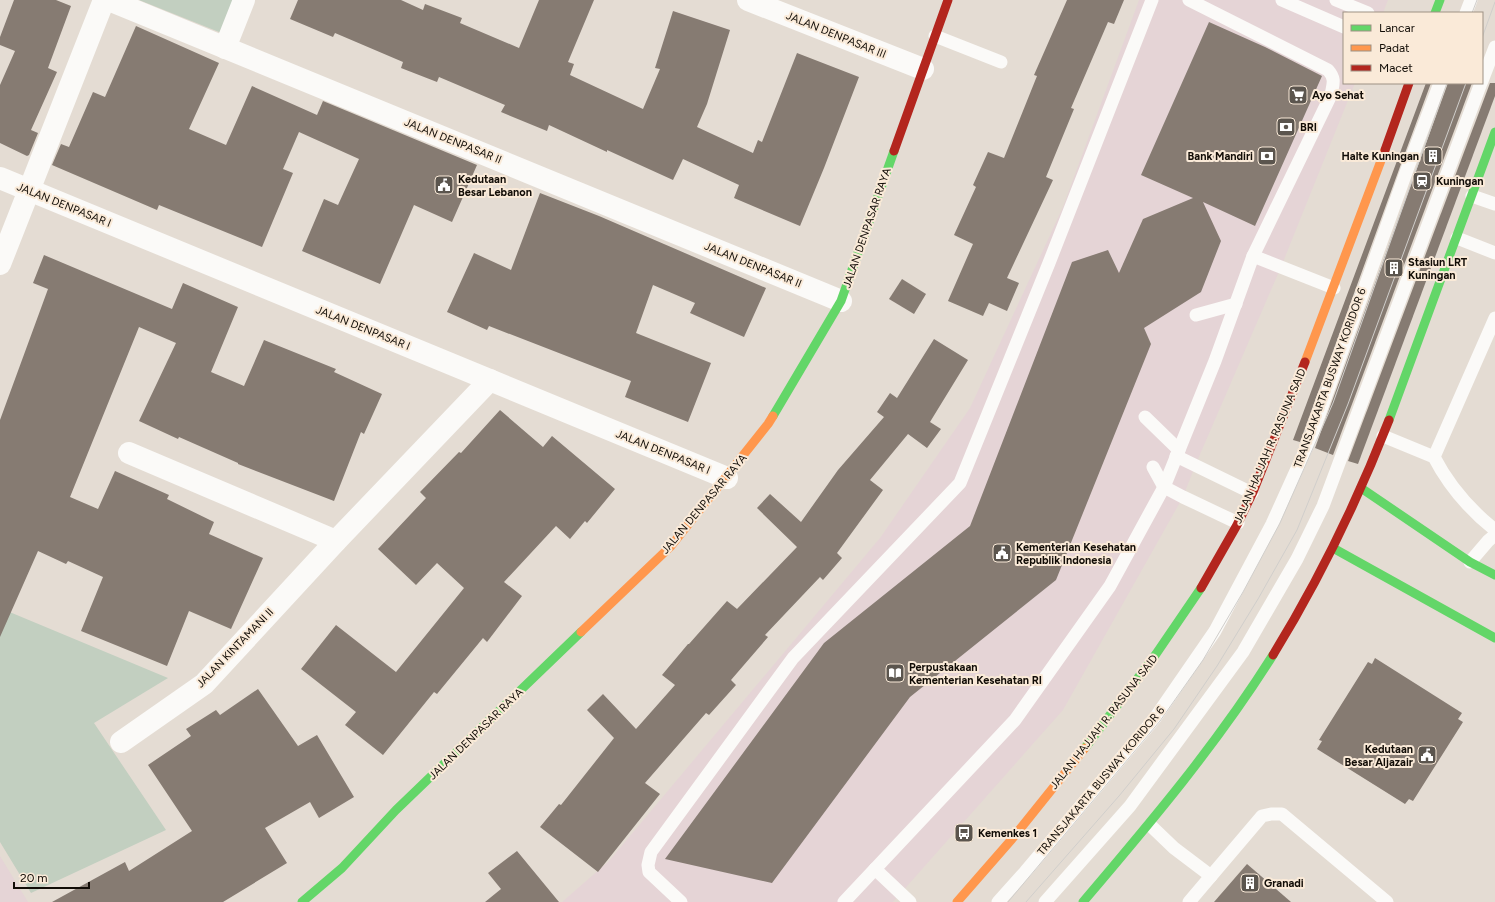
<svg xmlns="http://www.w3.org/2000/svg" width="1495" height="902" font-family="Figtree,sans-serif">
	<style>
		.commercial { fill: #e5d4d6 }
		.green { fill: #c2cfc0 }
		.building { fill: #867b72 }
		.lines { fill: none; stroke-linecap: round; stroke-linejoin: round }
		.lane { stroke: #fbfaf8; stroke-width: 13 }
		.street { stroke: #fbfaf8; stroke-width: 22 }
		.fast { stroke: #63d668; stroke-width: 9 }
		.slow { stroke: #ff974d; stroke-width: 9 }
		.jam { stroke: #b3261e; stroke-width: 9 }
		.tram { stroke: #d0cecb; stroke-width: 1 }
		.labels { text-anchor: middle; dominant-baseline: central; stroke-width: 4; stroke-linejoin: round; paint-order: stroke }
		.street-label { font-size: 11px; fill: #110c06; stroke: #faead8 }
		.poi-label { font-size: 11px; font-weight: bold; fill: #110c06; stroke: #faead8; text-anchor: start }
	</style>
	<rect width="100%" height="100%" fill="#e4dcd3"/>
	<g class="commercial">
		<polygon points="1139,0 1388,0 1383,13 1344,13 1344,83 1355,83 1281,267 1195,466 1183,497 1063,710 893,902 562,902 609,861 880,538 970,408 1063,207"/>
		<polygon points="0,856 28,902 0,902"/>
	</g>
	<g class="green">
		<polygon points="139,0 238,0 224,34"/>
		<polygon points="0,608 168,678 94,723 166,830 31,893 0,842"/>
	</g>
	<g class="building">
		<polygon points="14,0 56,0 71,6 48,68 57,72 31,130 38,133 29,155 27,156 0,143 0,85 15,51 0,45 0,37"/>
		<polygon points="298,0 401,0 423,10 425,4 462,18 460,23 519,48 539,0 594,0 568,62 574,64 570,75 643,109 660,69 655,68 673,11 730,30 707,104 697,127 753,153 758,140 762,142 797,53 859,77 824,168 800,226 734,198 739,185 683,159 673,180 607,150 607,152 549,125 547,131 501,112 505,105 439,77 437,82 401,68 403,62 335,33 333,37 290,19"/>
		<polygon points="1067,0 1124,0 1114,24 1108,22 1071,108 1074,109 1046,177 1053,180 1007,278 1019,283 1007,311 989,303 983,316 948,301 973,244 954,235 976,187 973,185 988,152 1004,158 1037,76 1034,75"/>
		<polygon points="1209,22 1265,47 1322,76 1255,226 1203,202 1221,241 1201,292 1144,328 1151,344 1056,580 910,697 772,883 665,859 824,643 970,526 1072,262 1108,250 1119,273 1143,219 1193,198 1141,175"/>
		<polygon points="136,26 219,63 189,129 226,145 252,86 317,115 323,101 477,165 452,222 414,205 380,284 302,251 324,199 338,205 359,159 299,132 283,169 293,173 262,247 159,205 157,210 52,165 61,144 69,147 93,92 105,97"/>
		<polygon points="1426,83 1431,83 1401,164 1300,442 1293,440"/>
		<polygon points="1448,83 1472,83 1333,455 1315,448"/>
		<polygon points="1490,83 1495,83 1495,96 1358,464 1348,461"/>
		<polygon points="540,193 599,216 766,288 744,337 690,313 695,303 653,285 636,333 711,363 688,422 625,397 631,381 489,326 487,330 447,312 474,253 511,270"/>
		<polygon points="44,255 172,309 183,283 238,307 211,372 244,386 264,340 336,369 334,372 382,394 364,434 361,432 334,501 238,464 238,463 179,437 178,439 139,421 176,343 139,327 70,497 98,509 115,471 169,495 167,499 214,522 209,534 263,558 231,629 189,611 167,666 81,631 103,577 68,561 66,564 38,551 0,637 0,420 48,289 33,283"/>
		<polygon points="902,279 926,294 914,314 889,299"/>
		<polygon points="934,339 968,360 930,422 941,429 927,448 908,434 870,480 883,490 837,553 842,558 823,580 820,577 765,635 768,637 731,680 736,685 709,715 706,713 645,783 660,794 598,872 540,827 559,804 561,805 614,738 587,710 603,694 636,729 675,685 662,675 688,644 689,644 727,601 737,609 797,547 757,508 770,494 801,522 838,470 884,417 877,412 890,393 897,398"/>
		<polygon points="500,410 543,447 552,436 615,489 587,523 585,521 570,539 556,526 504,582 522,596 487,642 483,638 437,694 434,692 383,755 345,725 356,712 301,669 336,625 396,672 464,588 437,563 416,585 378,549 426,498 420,492 459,452 461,453"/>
		<polygon points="1375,658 1462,713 1458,719 1463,722 1413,801 1409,799 1405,804 1317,749 1322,741 1319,740 1368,662 1372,664"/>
		<polygon points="258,689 298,746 317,735 354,797 319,818 310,802 265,828 287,863 223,902 52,902 125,862 129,871 192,831 148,765 191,736 186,729 216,710 220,715"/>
		<polygon points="517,851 559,902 485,902 501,889 488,873"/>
		<polygon points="1247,864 1291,902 1214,902"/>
	</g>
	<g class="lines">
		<g class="lane">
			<polyline points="1282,0 1344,27"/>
			<polyline points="1336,0 1368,13"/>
			<polyline points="1466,13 1471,0"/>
			<polyline points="935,36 1001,62"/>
			<polyline points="1482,81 1495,47"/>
			<polyline points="1472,196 1495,204"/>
			<polyline points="1457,238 1495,253"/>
			<polyline points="1253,256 1334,288"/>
			<polyline points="1196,315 1236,304"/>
			<polyline points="1145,417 1179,450"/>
			<path d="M1383 436 1434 457C1449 486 1470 510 1495 530"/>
			<polyline points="1176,456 1252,493"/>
			<polyline points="1434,457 1495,318"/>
			<polyline points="1153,467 1164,487 1183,497 1238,523"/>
			<polyline points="1470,562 1488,541 1495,535"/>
			<polyline points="1150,825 1174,848 1211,876"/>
			<polyline points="875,869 910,902"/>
			<polyline points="681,902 649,872 648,865 651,852 793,658 960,483 1049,263 1152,0"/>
			<path d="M844 902 1015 720 1110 586 1164 487 1215 361 1253 256 1331 95C1333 84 1336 79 1328 70L1189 0"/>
			<polyline points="998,902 1025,872 1155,718 1215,631 1272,524 1310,440 1408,167 1440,83"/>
			<polyline points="1045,902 1130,806 1243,652 1297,559 1323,506 1481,83"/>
			<polyline points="1189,902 1262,816 1271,814 1282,814 1387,902"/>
		</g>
		<g class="street">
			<polyline points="109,0 841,301"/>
			<polyline points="748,0 923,69"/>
			<polyline points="225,48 244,0"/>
			<polyline points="0,178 727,478"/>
			<polyline points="0,264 104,0"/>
			<polyline points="129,453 336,541"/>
			<polyline points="121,742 204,684 336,541 490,380"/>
		</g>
		<g class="fast">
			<polyline points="1435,13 1440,0"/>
			<polyline points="773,416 841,301 894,151"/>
			<polyline points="1389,420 1495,132"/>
			<polyline points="1361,488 1470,562 1495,575"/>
			<polyline points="1333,548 1495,638"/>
			<polyline points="1085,748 1156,654 1201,588"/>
			<polyline points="302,902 342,868 396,810 581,632"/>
			<path d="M1083 902C1151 822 1217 744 1273 655"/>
		</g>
		<g class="slow">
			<polyline points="1305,362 1385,150"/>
			<polyline points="581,632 671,546 768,424 773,416"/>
			<polyline points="957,902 1012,839 1085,748"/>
		</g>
		<g class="jam">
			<polyline points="1385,150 1409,83"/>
			<polyline points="894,151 948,0"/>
			<polyline points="1201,588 1237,525 1253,492 1305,362"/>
			<path d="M1273 655C1319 580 1357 502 1389 420"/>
		</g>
		<g class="tram">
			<polyline points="1472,13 1477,0"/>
			<polyline points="1482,38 1495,2"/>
			<polyline points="1008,902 1160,721 1203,660 1243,592 1280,523 1333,403 1447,83"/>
			<polyline points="1026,902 1119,796 1174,729 1217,666 1258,599 1297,530 1348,404 1466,83"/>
		</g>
	</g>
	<defs>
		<g id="supermarket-square" transform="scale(1)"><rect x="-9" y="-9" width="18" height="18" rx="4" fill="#5b554e" stroke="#faead8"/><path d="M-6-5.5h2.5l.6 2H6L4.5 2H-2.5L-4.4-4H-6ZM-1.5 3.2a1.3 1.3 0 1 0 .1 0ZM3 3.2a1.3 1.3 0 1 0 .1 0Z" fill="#fff"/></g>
		<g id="bank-square" transform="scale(1)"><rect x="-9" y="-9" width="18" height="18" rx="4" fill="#5b554e" stroke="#faead8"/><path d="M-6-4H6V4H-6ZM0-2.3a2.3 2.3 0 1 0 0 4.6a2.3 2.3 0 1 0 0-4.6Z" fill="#fff"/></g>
		<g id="building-square" transform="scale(1)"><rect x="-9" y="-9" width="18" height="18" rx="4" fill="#5b554e" stroke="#faead8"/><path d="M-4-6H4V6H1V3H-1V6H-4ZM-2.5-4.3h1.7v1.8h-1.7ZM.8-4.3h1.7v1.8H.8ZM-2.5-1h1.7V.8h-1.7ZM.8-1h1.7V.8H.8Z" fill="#fff"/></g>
		<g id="station-square" transform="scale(1)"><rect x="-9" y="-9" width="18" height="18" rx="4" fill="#5b554e" stroke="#faead8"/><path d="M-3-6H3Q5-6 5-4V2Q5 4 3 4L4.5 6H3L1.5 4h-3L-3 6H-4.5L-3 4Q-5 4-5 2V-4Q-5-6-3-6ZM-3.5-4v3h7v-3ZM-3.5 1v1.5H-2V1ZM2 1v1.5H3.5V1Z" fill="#fff"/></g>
		<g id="civic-square" transform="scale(1)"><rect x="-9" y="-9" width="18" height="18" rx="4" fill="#5b554e" stroke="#faead8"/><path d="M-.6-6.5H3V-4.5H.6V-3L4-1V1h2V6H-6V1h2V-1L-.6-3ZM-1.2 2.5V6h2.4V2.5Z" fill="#fff"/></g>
		<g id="library-square" transform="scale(1)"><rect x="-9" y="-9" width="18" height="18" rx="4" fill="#5b554e" stroke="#faead8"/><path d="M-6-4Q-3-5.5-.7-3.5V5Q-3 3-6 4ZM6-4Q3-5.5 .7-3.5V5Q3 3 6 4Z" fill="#fff"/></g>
		<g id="bus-square" transform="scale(1)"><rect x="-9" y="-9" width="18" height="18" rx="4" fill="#5b554e" stroke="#faead8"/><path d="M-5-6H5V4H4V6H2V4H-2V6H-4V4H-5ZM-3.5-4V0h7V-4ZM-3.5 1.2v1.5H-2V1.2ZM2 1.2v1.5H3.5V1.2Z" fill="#fff"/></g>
	</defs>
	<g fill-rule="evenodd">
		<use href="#supermarket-square" x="1298" y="95"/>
		<use href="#bank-square" x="1286" y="127"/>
		<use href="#bank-square" x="1267" y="156"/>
		<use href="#building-square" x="1433" y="156"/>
		<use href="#station-square" x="1422" y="181"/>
		<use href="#civic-square" x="444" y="185"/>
		<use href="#building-square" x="1394" y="268"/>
		<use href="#civic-square" x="1002" y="553"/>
		<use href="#library-square" x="895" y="673"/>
		<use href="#civic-square" x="1427" y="755"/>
		<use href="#bus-square" x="964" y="833"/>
		<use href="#building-square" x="1250" y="883"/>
	</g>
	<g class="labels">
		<g class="street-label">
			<text transform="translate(836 35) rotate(22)">JALAN DENPASAR III</text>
			<text transform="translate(453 141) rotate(22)">JALAN DENPASAR II</text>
			<text transform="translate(64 205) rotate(22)">JALAN DENPASAR I</text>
			<text transform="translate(867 228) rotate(-71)">JALAN DENPASAR RAYA</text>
			<text transform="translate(753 265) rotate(22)">JALAN DENPASAR II</text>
			<text transform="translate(363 328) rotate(22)">JALAN DENPASAR I</text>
			<text transform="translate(1330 378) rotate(-70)">TRANSJAKARTA BUSWAY KORIDOR 6</text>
			<text transform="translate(1270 446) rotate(-67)">JALAN HAJJAH R. RASUNA SAID</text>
			<text transform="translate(663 452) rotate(22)">JALAN DENPASAR I</text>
			<text transform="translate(704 504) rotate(-50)">JALAN DENPASAR RAYA</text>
			<text transform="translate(235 648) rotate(-46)">JALAN KINTAMANI II</text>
			<text transform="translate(1104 722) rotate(-52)">JALAN HAJJAH R. RASUNA SAID</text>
			<text transform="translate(476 734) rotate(-44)">JALAN DENPASAR RAYA</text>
			<text transform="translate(1101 781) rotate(-50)">TRANSJAKARTA BUSWAY KORIDOR 6</text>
		</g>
		<g class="poi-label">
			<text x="1312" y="95">Ayo Sehat</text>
			<text x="1300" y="127">BRI</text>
			<text x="1253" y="156" text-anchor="end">Bank Mandiri</text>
			<text x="1419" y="156" text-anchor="end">Halte Kuningan</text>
			<text x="458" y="179">Kedutaan<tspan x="458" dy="13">Besar Lebanon</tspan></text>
			<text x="1436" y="181">Kuningan</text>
			<text x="1408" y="262">Stasiun LRT<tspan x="1408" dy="13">Kuningan</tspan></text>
			<text x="1016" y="547">Kementerian Kesehatan<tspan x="1016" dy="13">Republik Indonesia</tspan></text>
			<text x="909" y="667">Perpustakaan<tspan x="909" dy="13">Kementerian Kesehatan RI</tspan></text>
			<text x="1413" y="749" text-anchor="end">Kedutaan<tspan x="1413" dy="13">Besar Aljazair</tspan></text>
			<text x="978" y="833">Kemenkes 1</text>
			<text x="1264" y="883">Granadi</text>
		</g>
	</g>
	<rect x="1343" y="12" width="140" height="72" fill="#faead8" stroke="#9d9184"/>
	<rect x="1351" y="25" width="20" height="6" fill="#63d668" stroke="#9d9184"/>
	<text x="1379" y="32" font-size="12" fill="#110c06">Lancar</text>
	<rect x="1351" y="45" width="20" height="6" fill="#ff974d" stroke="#9d9184"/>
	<text x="1379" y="52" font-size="12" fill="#110c06">Padat</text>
	<rect x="1351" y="65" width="20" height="6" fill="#b3261e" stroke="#9d9184"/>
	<text x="1379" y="72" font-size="12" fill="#110c06">Macet</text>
	<path d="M14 882v6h75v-6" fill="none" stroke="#110c06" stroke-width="2"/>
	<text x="20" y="882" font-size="12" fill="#110c06" stroke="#faead8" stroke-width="3" paint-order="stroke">20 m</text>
</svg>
